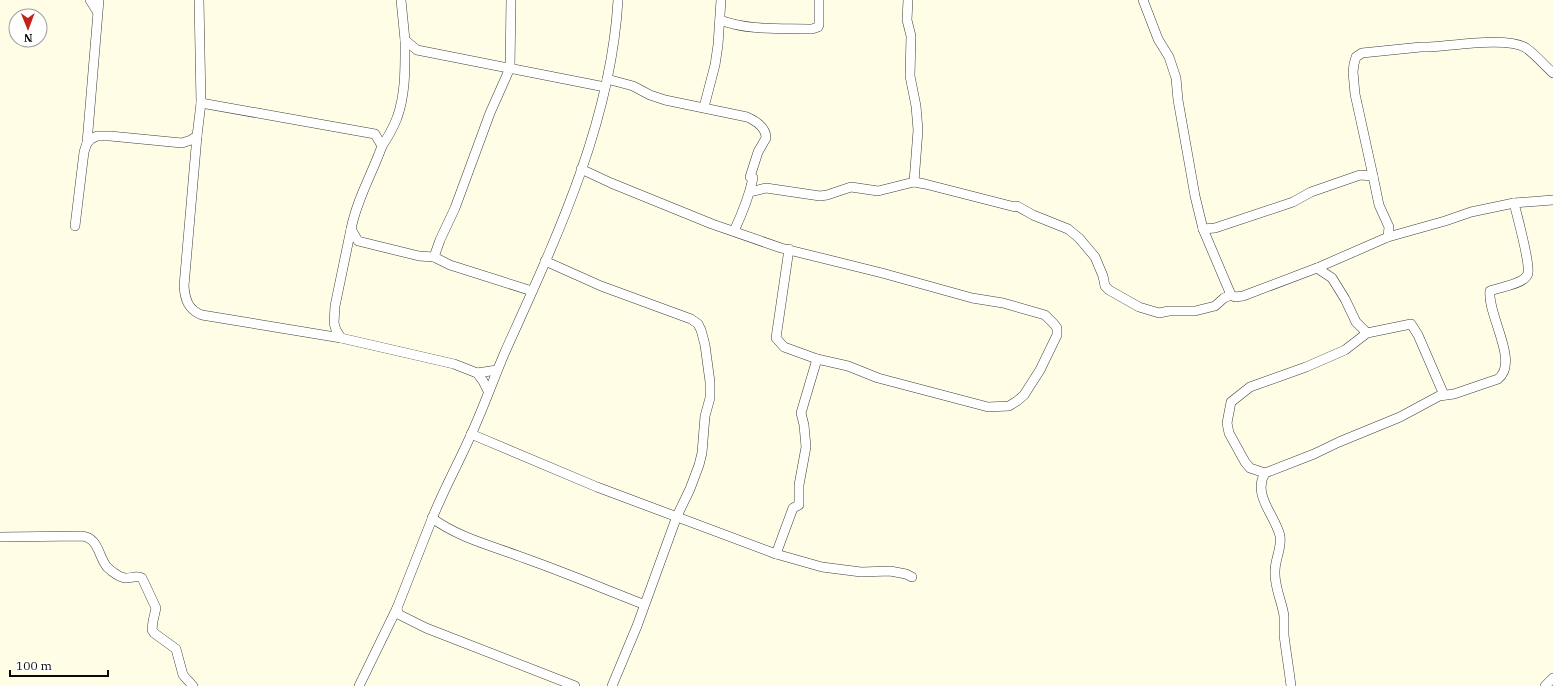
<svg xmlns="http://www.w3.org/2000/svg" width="1553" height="686" font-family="'IBM Plex Serif',serif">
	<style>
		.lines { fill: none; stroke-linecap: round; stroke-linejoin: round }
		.minor-casing { stroke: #3d3d3d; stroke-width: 10 }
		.minor { stroke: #fff; stroke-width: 9 }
	</style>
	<rect width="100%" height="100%" fill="#fffde6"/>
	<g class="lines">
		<g class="minor-casing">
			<g id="minor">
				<polyline points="90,0 97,11"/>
				<path d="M199 0 201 103 197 136 184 286C185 299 188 310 202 315L341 338 454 364 477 373 483 381 488 391"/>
				<polyline points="401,0 405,40 417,50 605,87"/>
				<polyline points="908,0 907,20 911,36 910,76 916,106 918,130 914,182"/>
				<polyline points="1143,0 1158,39 1169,57 1176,78 1178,100 1195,196 1203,229 1231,295 1235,297 1243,296 1317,268 1388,237 1445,221 1471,212 1514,203 1553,200"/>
				<path d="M720 20C749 31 782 28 812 29L818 27 819 25V0"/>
				<path d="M607 79 633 86 650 95 665 100 747 117C756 121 766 128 766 138L758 152 750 177 753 178C749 197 742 214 734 231"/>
				<path d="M201 103 375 134 382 146C372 174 357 199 351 229L358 241 419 256 434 257 450 265 532 291"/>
				<polyline points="704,107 715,65 718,45 721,0"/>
				<polyline points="87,143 91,139 97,136 110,136 182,143 191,140 197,136"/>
				<path d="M382 146C388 137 393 128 397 118 406 93 405 66 405 40"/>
				<polyline points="581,169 611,183 712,224 781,248 882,273 972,298 1003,303 1045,315 1054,324 1057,328 1057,335 1040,370 1024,395 1017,401 1009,406 988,407 878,378 848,366 817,359 784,347 776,338 789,249"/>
				<path d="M1373 176 1355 94 1353 72 1354 64 1356 57 1362 53 1421 47H1429C1451 46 1508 36 1526 48 1536 55 1544 65 1553 73"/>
				<polyline points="750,192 766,188 820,196 827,195 851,187 878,191 914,182 925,184 1015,207 1017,206 1033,215 1068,229 1079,238 1095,257 1103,276 1105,286 1109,290 1139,307 1159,313 1169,311 1195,311 1215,306 1224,298 1231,295"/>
				<polyline points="75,226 84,152 87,143 99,0"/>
				<polyline points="1203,229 1215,228 1293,202 1311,192 1360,175 1373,176 1379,205 1389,227 1388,237"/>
				<polyline points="434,257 440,240 455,208 490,113 510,68 511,0"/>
				<polyline points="545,261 601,286 691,319 698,324 701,330 705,345 710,382 710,398 705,416 702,453 699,465 690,489 677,516 637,626 612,686"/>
				<polyline points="1317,268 1332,278 1345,299 1356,322 1367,333"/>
				<polyline points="341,338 336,330 334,323 335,306 351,229"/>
				<polyline points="477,373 497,370"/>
				<polyline points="471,434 597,487 776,554 822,567 861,572 890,571 906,574 912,577"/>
				<polyline points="1265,473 1250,468 1245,462 1229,433 1227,423 1231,402 1250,387 1306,367 1345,350 1367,333 1411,324 1418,335 1444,395"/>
				<path d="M432 518C459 538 493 546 524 558 564 572 604 589 643 604"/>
				<path d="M0 537 82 536C99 538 98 556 107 567 111 571 120 578 126 578 132 578 137 575 142 578L156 608 153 621 152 630 154 633 176 649 183 675 193 686"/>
				<polyline points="776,554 793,508 799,505 799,485 806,447 804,425 801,413 817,359"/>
				<polyline points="359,686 397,608"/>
				<path d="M575 686 426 628 398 614 397 608C409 578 420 549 432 519 443 491 458 464 470 437 483 409 493 380 505 352 555 241 611 124 618 0"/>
				<path d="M1291 686C1289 669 1286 652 1284 635 1284 628 1284 622 1284 616 1282 601 1274 587 1275 571 1275 559 1282 548 1280 536 1275 515 1252 495 1265 473L1314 454 1339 442 1400 417 1439 396 1454 394 1498 379C1520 362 1487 315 1490 291 1500 287 1518 285 1525 278 1526 277 1528 274 1528 273 1530 261 1517 216 1514 203"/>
				<polyline points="1545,686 1553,678"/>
			</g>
		</g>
		<use href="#minor" class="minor"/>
	</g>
	<g transform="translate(28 28) rotate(179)"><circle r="19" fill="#ffffff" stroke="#9d9d9d"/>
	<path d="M0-3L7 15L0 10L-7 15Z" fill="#c42117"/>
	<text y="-6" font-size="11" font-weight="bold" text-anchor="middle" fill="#0a0a0a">N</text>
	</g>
	<path d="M10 670v6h98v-6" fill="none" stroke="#0a0a0a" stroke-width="2"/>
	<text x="16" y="670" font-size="12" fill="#0a0a0a" stroke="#ffffff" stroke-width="3" paint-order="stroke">100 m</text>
</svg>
